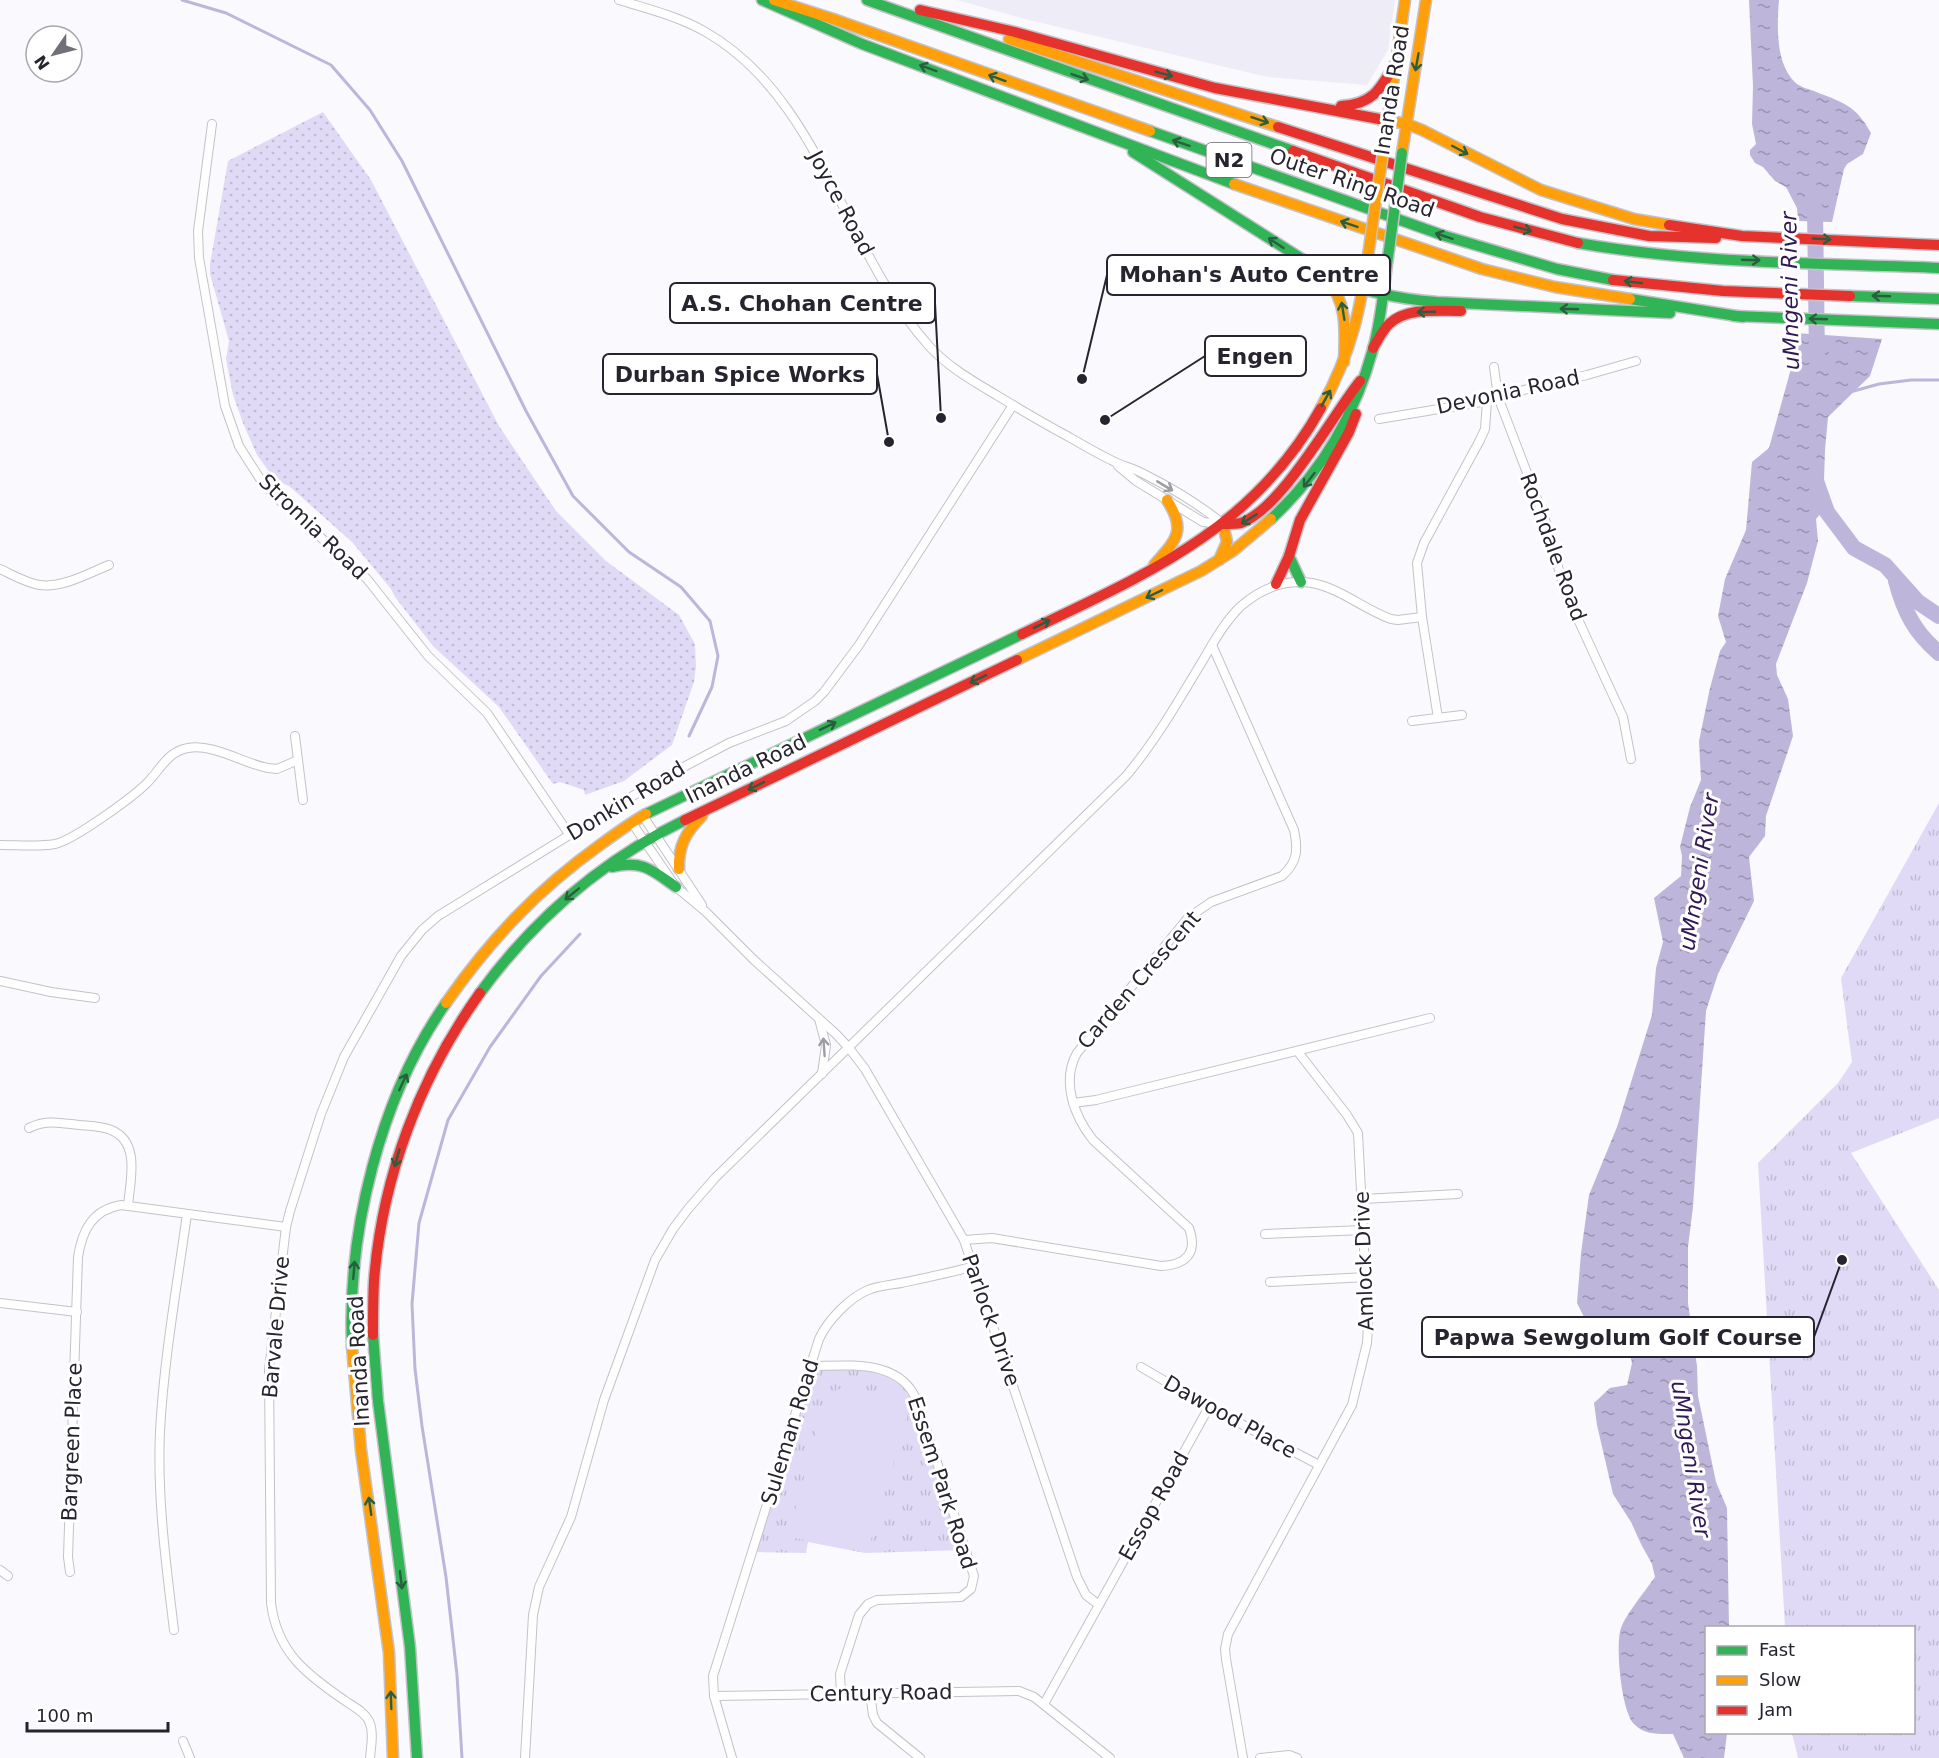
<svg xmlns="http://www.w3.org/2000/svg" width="1939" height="1758" font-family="'DejaVu Sans',sans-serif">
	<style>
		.built { fill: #eeecf6 }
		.grass { fill: url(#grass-tufts) }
		.park { fill: url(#park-dots) }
		.garden { fill: #e0daf6 }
		.water { fill: url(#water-ripples) }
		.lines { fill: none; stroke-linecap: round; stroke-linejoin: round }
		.stream { stroke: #beb5db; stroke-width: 3 }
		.river { stroke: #beb5db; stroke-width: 16 }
		.street-casing { stroke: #c4c2c9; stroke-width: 10 }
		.fast-casing { stroke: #c4c2c9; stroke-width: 13 }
		.slow-casing { stroke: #c4c2c9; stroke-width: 13 }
		.jam-casing { stroke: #c4c2c9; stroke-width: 13 }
		.street { stroke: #fefeff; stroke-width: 8 }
		.fast { stroke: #30b455; stroke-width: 10 }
		.slow { stroke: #ff9f0a; stroke-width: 10 }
		.jam { stroke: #e5322d; stroke-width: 10 }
		.fast-bridge-casing { stroke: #c4c2c9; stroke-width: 13; stroke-linecap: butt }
		.slow-bridge-casing { stroke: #c4c2c9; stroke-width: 13; stroke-linecap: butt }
		.fast-bridge { stroke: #30b455; stroke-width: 10 }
		.slow-bridge { stroke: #ff9f0a; stroke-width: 10 }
		.oneway { stroke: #2b5e3e }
		.oneway2 { stroke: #9d9ca1 }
		.labels { text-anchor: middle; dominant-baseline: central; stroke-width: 6; stroke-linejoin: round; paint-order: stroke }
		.shield { fill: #fff; stroke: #68666d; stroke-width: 1.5 }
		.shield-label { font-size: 20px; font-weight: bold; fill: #27242f }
		.street-label { font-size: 21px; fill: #27242f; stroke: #fff }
		.water-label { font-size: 22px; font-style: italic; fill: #301857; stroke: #fff }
		.leader { fill: none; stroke: #27242f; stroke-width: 2 }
		.callout-dot { fill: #27242f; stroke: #fff; stroke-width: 2 }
		.callout { fill: #fff; stroke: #27242f; stroke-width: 2 }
		.callout-label { font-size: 22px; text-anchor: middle; font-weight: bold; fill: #27242f }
	</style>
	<defs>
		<pattern id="grass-tufts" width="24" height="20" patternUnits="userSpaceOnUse" patternTransform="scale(1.5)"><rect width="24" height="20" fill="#e0daf6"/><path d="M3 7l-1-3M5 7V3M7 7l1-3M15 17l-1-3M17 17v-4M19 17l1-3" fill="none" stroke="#c0bbd3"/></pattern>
		<pattern id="park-dots" width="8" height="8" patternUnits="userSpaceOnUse" patternTransform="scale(1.5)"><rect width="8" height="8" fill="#e0daf6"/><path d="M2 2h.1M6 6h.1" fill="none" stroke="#c0bbd3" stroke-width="1.8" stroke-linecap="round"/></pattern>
		<pattern id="water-ripples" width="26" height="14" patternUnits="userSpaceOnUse" patternTransform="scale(1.5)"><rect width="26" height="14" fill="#beb5db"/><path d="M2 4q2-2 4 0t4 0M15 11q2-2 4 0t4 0" fill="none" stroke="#9a93b2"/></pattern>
	</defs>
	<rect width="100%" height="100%" fill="#faf9fd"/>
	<polygon class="built" points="957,0 1395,0 1388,50 1367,85 1267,77 1025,19"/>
	<g class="grass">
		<polygon points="1939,803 1939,1118 1851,1153 1939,1290 1939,1758 1798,1758 1792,1733 1914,1732 1914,1628 1785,1627 1758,1163 1838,1083 1852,1062 1841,978"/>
		<polygon points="811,1367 858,1369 879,1372 889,1375 911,1392 965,1550 865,1553 808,1542 806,1553 753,1552"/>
	</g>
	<polygon class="park" points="323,112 371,180 499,426 556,511 606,561 679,615 695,644 696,667 694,682 672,745 624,781 585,795 584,790 560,782 553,784 499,707 433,646 395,597 391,589 352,542 289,486 276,481 257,455 243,423 233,395 226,359 229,341 210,274 210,264 228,161"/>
	<polygon class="garden" points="843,1388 908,1399 910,1408 868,1550 788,1537 825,1398 837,1390"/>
	<g class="water">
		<path d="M1749 0H1779C1777 26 1775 65 1797 84 1801 87 1808 89 1814 91 1843 103 1855 104 1871 133L1863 154 1847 164 1844 169 1832 222 1798 221 1797 208 1786 187 1775 181 1763 167 1755 163 1750 155V150L1756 144 1752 124 1753 86Z"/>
		<path d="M1796 333 1882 339 1870 376 1828 417 1825 450 1823 511 1816 519 1818 541 1807 583 1776 664 1777 675 1788 699 1793 736 1766 816 1765 836 1749 857 1754 901 1718 974 1706 1011 1693 1207 1688 1247V1303L1697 1366 1698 1396 1716 1482 1727 1508 1729 1627 1706 1628V1732L1727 1733 1724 1758H1684L1673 1734C1659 1734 1644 1735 1634 1724 1621 1711 1615 1644 1621 1628 1626 1614 1646 1590 1655 1577L1652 1564 1641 1544 1631 1522 1613 1494 1597 1425 1594 1403 1610 1388 1627 1385 1632 1363 1626 1340 1589 1327 1577 1303 1581 1253 1589 1195 1617 1127 1652 1015 1656 968 1663 942 1654 898 1681 876 1682 856 1680 847 1690 807 1701 780 1699 741 1710 688 1720 651 1726 642 1718 616 1725 579 1746 530 1752 462 1769 448 1792 365Z"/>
	</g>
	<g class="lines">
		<g class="stream">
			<polyline points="182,0 226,13 331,65 370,110 402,161 526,411 573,496 629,552 681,587 710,621 718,656 712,687 689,736"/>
			<polyline points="1850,392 1879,384 1911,380 1939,380"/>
			<polyline points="462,1758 457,1675 446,1577 422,1426 415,1369 412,1304 419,1223 448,1120 490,1047 541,976 580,934"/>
		</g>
		<g class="river">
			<polyline points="1812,200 1815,210 1817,357"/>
			<polyline points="1816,481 1827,512 1854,548 1885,565 1918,602 1939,616"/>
			<path d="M1896 581C1904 611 1914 632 1939 653"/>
		</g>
		<g class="street-casing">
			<g id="street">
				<path d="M619 0C648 9 677 16 704 31 821 97 843 250 929 346 948 367 973 381 998 396 1021 410 1045 424 1069 437 1083 445 1098 454 1113 461 1122 466 1133 468 1142 473 1170 487 1199 504 1223 524"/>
				<polyline points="212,124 198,231 199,258 225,406 239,446 262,482 278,499 367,579 428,656 487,713 569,834"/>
				<polyline points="1494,367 1498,397 1547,525 1564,589 1623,717 1631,759"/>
				<polyline points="1379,419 1487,401 1507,394 1587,375 1636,361"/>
				<polyline points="1118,466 1136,481 1203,522 1221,524"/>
				<path d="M0 569C13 575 26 583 40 585 63 588 89 573 109 565"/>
				<polyline points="1438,718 1422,617 1417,563 1424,543 1480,440 1485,429 1487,401"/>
				<polyline points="1412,721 1462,715"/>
				<polyline points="295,736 303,800"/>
				<polyline points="643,816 702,905"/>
				<polyline points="632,823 676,887 706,912 754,960 836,1034 849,1048 865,1069 964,1240 1077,1577 1086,1595 1099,1605"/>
				<path d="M0 845C18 845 38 847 55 844 74 840 133 797 147 783 160 770 168 751 188 748 212 743 245 764 268 768L277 769 298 760"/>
				<polyline points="0,981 51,992 95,998"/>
				<polyline points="819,1019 826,1045 822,1074"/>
				<polyline points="1073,1103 1096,1100 1430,1018"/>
				<path d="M29 1128C46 1119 61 1123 79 1125 89 1126 102 1126 111 1130 141 1142 130 1181 128 1206"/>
				<polyline points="1363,1199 1458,1194"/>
				<polyline points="1265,1234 1364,1230"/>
				<path d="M964 1240 992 1238 1161 1266C1186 1265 1198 1253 1189 1228L1093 1140C1074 1116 1061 1081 1077 1053L1188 918 1211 902 1282 876C1298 862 1298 849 1294 830L1212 645"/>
				<polyline points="1270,1282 1367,1277"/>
				<polyline points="0,1303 77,1312"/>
				<path d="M811 1366C848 1366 900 1358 917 1401L974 1576 971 1589 961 1597 877 1600 868 1604 859 1615 840 1674 841 1694"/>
				<polyline points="1141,1367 1209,1407 1319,1465"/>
				<polyline points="0,1570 8,1576"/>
				<path d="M70 1572 68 1557 78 1257C82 1231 92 1210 121 1205L286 1227"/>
				<path d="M174 1630C166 1564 157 1498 160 1431 164 1358 177 1286 187 1214"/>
				<polyline points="870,1693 873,1715 877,1723 920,1758"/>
				<polyline points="714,1696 1019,1691 1034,1697 1110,1758"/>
				<polyline points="1044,1704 1209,1407"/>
				<polyline points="183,1741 190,1758"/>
				<path d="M370 1758C371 1746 374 1732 369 1721 364 1711 352 1706 344 1700 306 1674 277 1652 271 1603L269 1370 286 1227 290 1211 321 1114 344 1057 401 956 422 930 438 916 657 781 729 743 786 721 815 701 824 692 859 645 1013 405"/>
				<path d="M525 1758 533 1615 539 1587 571 1517 604 1400 655 1260 673 1229 688 1209 715 1178 1126 776C1153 744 1175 707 1197 670 1210 649 1223 623 1241 606 1262 588 1286 579 1312 583 1342 589 1363 609 1391 619L1398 620 1422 617"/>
				<path d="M732 1758 714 1696 713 1676 819 1339C828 1320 849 1298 868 1290 878 1286 890 1285 901 1283 925 1278 950 1273 974 1266"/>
				<polyline points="1243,1758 1226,1659 1225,1649 1228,1634 1352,1405 1367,1343 1368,1326 1358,1133 1347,1115 1298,1052"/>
				<polyline points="1260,1758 1289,1755 1297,1758"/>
			</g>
		</g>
		<g class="fast-casing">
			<g id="fast">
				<polyline points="762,0 862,44 1234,184"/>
				<polyline points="867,0 1293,151"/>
				<polyline points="1150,131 1445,236 1557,269 1613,280"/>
				<path d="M1133 152 1332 278C1366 293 1400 299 1437 302L1670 313"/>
				<path d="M1578 243C1697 264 1819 263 1939 268"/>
				<polyline points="1850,296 1939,299"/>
				<polyline points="1630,299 1743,317"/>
				<polyline points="1734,316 1939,324"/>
				<path d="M1271 519C1321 473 1355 415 1373 349 1382 317 1384 283 1389 250"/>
				<polyline points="1289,556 1301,582"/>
				<polyline points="646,814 1022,634"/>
				<path d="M612 867C643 860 652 870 676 887"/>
				<path d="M480 993C534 919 603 860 685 820"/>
				<polyline points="373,1335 378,1401 410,1647 417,1758"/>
				<path d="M352 1346C347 1232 380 1097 446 1003"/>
			</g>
		</g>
		<g class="slow-casing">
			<g id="slow">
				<polyline points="774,0 833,19 1150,131"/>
				<polyline points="1009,39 1278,127"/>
				<polyline points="1379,119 1407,124 1422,130 1541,190 1634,219 1669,225"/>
				<polyline points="1384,146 1405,0"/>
				<polyline points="1402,153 1426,0"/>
				<polyline points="1234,184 1482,269 1555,287 1630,299"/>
				<path d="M1327 279C1348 303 1345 332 1344 362"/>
				<path d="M1321 408C1353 350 1361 307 1370 242"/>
				<polyline points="1219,560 1227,542 1223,524"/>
				<path d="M1154 565C1176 540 1187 531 1167 500"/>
				<polyline points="1017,660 1201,571 1233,551 1271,519"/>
				<path d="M679 869C678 846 686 832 702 816"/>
				<path d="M446 1003C490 940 537 890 600 845 615 834 630 823 646 814"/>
				<polyline points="352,1346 361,1450 389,1653 393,1758"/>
			</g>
		</g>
		<g class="jam-casing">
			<g id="jam">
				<polyline points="920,10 1015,32 1215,88 1379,119"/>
				<path d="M1341 106C1374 104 1381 88 1396 62"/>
				<polyline points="1278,127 1562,219 1649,236 1716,238"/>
				<polyline points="1293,151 1480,217 1578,243"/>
				<polyline points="1669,225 1742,236 1939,245"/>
				<polyline points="1613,280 1723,291 1850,296"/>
				<path d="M1373 348C1378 340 1382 331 1389 324 1407 307 1438 311 1461 311"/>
				<path d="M1223 524C1229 524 1236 524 1241 523 1282 508 1332 416 1360 381"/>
				<polyline points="1276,584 1289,556 1300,520 1349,432 1356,414"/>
				<path d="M1022 634C1142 576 1252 532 1321 408"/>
				<polyline points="685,820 1017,660"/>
				<path d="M373 1335C373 1317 373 1299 374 1281 382 1177 420 1077 480 993"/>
			</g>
		</g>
		<use href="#street" class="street"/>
		<use href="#fast" class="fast"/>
		<use href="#slow" class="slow"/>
		<use href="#jam" class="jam"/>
		<g class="fast-bridge-casing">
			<polyline id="fast-bridge" points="1389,250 1402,153"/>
		</g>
		<g class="slow-bridge-casing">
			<polyline id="slow-bridge" points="1370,242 1384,146"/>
		</g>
		<use href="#fast-bridge" class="fast-bridge"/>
		<use href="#slow-bridge" class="slow-bridge"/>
	</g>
	<defs><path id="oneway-shaft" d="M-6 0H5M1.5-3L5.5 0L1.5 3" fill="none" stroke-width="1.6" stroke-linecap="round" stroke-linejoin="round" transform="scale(1.5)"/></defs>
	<g class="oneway">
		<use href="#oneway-shaft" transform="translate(1417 62) rotate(100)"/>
		<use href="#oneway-shaft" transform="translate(928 68) rotate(-160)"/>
		<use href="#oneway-shaft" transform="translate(1164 74) rotate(15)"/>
		<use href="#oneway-shaft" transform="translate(1080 77) rotate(19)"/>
		<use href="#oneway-shaft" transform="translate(997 78) rotate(-160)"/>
		<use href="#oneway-shaft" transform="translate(1260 120) rotate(18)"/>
		<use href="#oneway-shaft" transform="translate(1181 143) rotate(-161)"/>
		<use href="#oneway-shaft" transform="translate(1460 150) rotate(28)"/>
		<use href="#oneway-shaft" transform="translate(1349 224) rotate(-161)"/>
		<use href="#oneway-shaft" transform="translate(1523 229) rotate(15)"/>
		<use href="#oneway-shaft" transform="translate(1444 236) rotate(-162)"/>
		<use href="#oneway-shaft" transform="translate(1822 239) rotate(3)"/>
		<use href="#oneway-shaft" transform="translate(1276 243) rotate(-147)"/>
		<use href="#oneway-shaft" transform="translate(1751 260) rotate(2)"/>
		<use href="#oneway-shaft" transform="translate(1633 282) rotate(-173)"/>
		<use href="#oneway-shaft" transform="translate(1881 296) rotate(-178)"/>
		<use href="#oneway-shaft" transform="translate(1569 309) rotate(-178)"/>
		<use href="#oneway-shaft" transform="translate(1343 311) rotate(-99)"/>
		<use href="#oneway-shaft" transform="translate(1426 312) rotate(178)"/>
		<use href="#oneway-shaft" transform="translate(1818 319) rotate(-178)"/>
		<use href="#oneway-shaft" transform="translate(1326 398) rotate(-61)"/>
		<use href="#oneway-shaft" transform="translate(1309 480) rotate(128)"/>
		<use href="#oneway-shaft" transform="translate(1249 519) rotate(148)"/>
		<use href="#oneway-shaft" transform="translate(1154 594) rotate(154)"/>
		<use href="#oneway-shaft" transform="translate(1042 624) rotate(-26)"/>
		<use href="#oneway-shaft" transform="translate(978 679) rotate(154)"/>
		<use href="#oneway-shaft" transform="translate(828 726) rotate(-26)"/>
		<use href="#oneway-shaft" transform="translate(756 786) rotate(154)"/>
		<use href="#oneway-shaft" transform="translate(572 894) rotate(141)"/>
		<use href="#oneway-shaft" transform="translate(403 1082) rotate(-65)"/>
		<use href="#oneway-shaft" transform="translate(397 1158) rotate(106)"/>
		<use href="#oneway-shaft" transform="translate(354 1270) rotate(-85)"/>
		<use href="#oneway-shaft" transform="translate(370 1506) rotate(-98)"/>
		<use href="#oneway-shaft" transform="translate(401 1580) rotate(83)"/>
		<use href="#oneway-shaft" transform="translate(391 1700) rotate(-92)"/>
	</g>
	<g class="oneway2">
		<use href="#oneway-shaft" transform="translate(1165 486) rotate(31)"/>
		<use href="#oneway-shaft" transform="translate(824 1047) rotate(-94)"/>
	</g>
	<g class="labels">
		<rect class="shield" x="1206.5" y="143" width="45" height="34" rx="4.5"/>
		<g class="shield-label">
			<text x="1229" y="160">N2</text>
		</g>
		<g class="street-label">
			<text transform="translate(1392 90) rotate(-81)">Inanda Road</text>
			<text transform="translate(1352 183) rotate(19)">Outer Ring Road</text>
			<text transform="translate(841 203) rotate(62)">Joyce Road</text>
			<text transform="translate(1508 392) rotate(-12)">Devonia Road</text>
			<text transform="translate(313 527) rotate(44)">Stromia Road</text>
			<text transform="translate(1553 547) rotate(70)">Rochdale Road</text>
			<text transform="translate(746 769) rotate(-26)">Inanda Road</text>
			<text transform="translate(626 801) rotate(-31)">Donkin Road</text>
			<text transform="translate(1139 980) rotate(-49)">Carden Crescent</text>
			<text transform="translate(1364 1261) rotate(-92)">Amlock Drive</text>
			<text transform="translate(991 1320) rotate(71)">Parlock Drive</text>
			<text transform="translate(276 1327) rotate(-85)">Barvale Drive</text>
			<text transform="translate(359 1361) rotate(-93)">Inanda Road</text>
			<text transform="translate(1230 1417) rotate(29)">Dawood Place</text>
			<text transform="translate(790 1432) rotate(-73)">Suleman Road</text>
			<text transform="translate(72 1442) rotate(-88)">Bargreen Place</text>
			<text transform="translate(942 1483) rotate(72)">Essem Park Road</text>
			<text transform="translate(1154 1506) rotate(-61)">Essop Road</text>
			<text transform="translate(881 1693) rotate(-1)">Century Road</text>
		</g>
		<g class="water-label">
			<text transform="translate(1790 291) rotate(-91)">uMngeni River</text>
			<text transform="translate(1699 872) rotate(-81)">uMngeni River</text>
			<text transform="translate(1691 1459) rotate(81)">uMngeni River</text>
		</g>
	</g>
	<path class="leader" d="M1082 379L1107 275M941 418L935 303M1105 420L1205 356M889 442L877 374M1842 1260L1814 1337"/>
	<g class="callout-dot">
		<circle cx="1082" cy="379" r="6"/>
		<circle cx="941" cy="418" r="6"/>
		<circle cx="1105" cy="420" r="6"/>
		<circle cx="889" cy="442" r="6"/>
		<circle cx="1842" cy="1260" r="6"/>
	</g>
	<g class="callout">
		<rect x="1107" y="255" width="283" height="40" rx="6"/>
		<rect x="670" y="283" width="265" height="40" rx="6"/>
		<rect x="1205" y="336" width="101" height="40" rx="6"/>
		<rect x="603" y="354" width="274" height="40" rx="6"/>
		<rect x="1422" y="1317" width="392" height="40" rx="6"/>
	</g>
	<g class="callout-label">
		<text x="1249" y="282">Mohan's Auto Centre</text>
		<text x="802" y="311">A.S. Chohan Centre</text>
		<text x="1255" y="364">Engen</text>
		<text x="740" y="382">Durban Spice Works</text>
		<text x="1618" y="1345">Papwa Sewgolum Golf Course</text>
	</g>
	<rect x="1705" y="1626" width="210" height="108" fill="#ffffff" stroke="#a9a7ac" stroke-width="1.5"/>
	<rect x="1717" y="1646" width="30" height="9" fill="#30b455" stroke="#a9a7ac" stroke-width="1.5"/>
	<text x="1759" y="1656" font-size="18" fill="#27242f">Fast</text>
	<rect x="1717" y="1676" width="30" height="9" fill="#ff9f0a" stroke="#a9a7ac" stroke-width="1.5"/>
	<text x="1759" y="1686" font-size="18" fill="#27242f">Slow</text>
	<rect x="1717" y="1706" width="30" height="9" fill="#e5322d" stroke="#a9a7ac" stroke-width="1.5"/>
	<text x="1759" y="1716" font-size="18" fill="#27242f">Jam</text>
	<g transform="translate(54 54) rotate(235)"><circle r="28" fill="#ffffff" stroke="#a9a7ac" stroke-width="1.5"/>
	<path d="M0-4.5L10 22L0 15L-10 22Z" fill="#716f77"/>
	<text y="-9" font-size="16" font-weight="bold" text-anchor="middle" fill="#27242f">N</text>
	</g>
	<path d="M27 1722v9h141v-9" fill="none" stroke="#27242f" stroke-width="3"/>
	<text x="36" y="1722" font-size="18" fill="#27242f" stroke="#ffffff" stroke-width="4.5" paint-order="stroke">100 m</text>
</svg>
